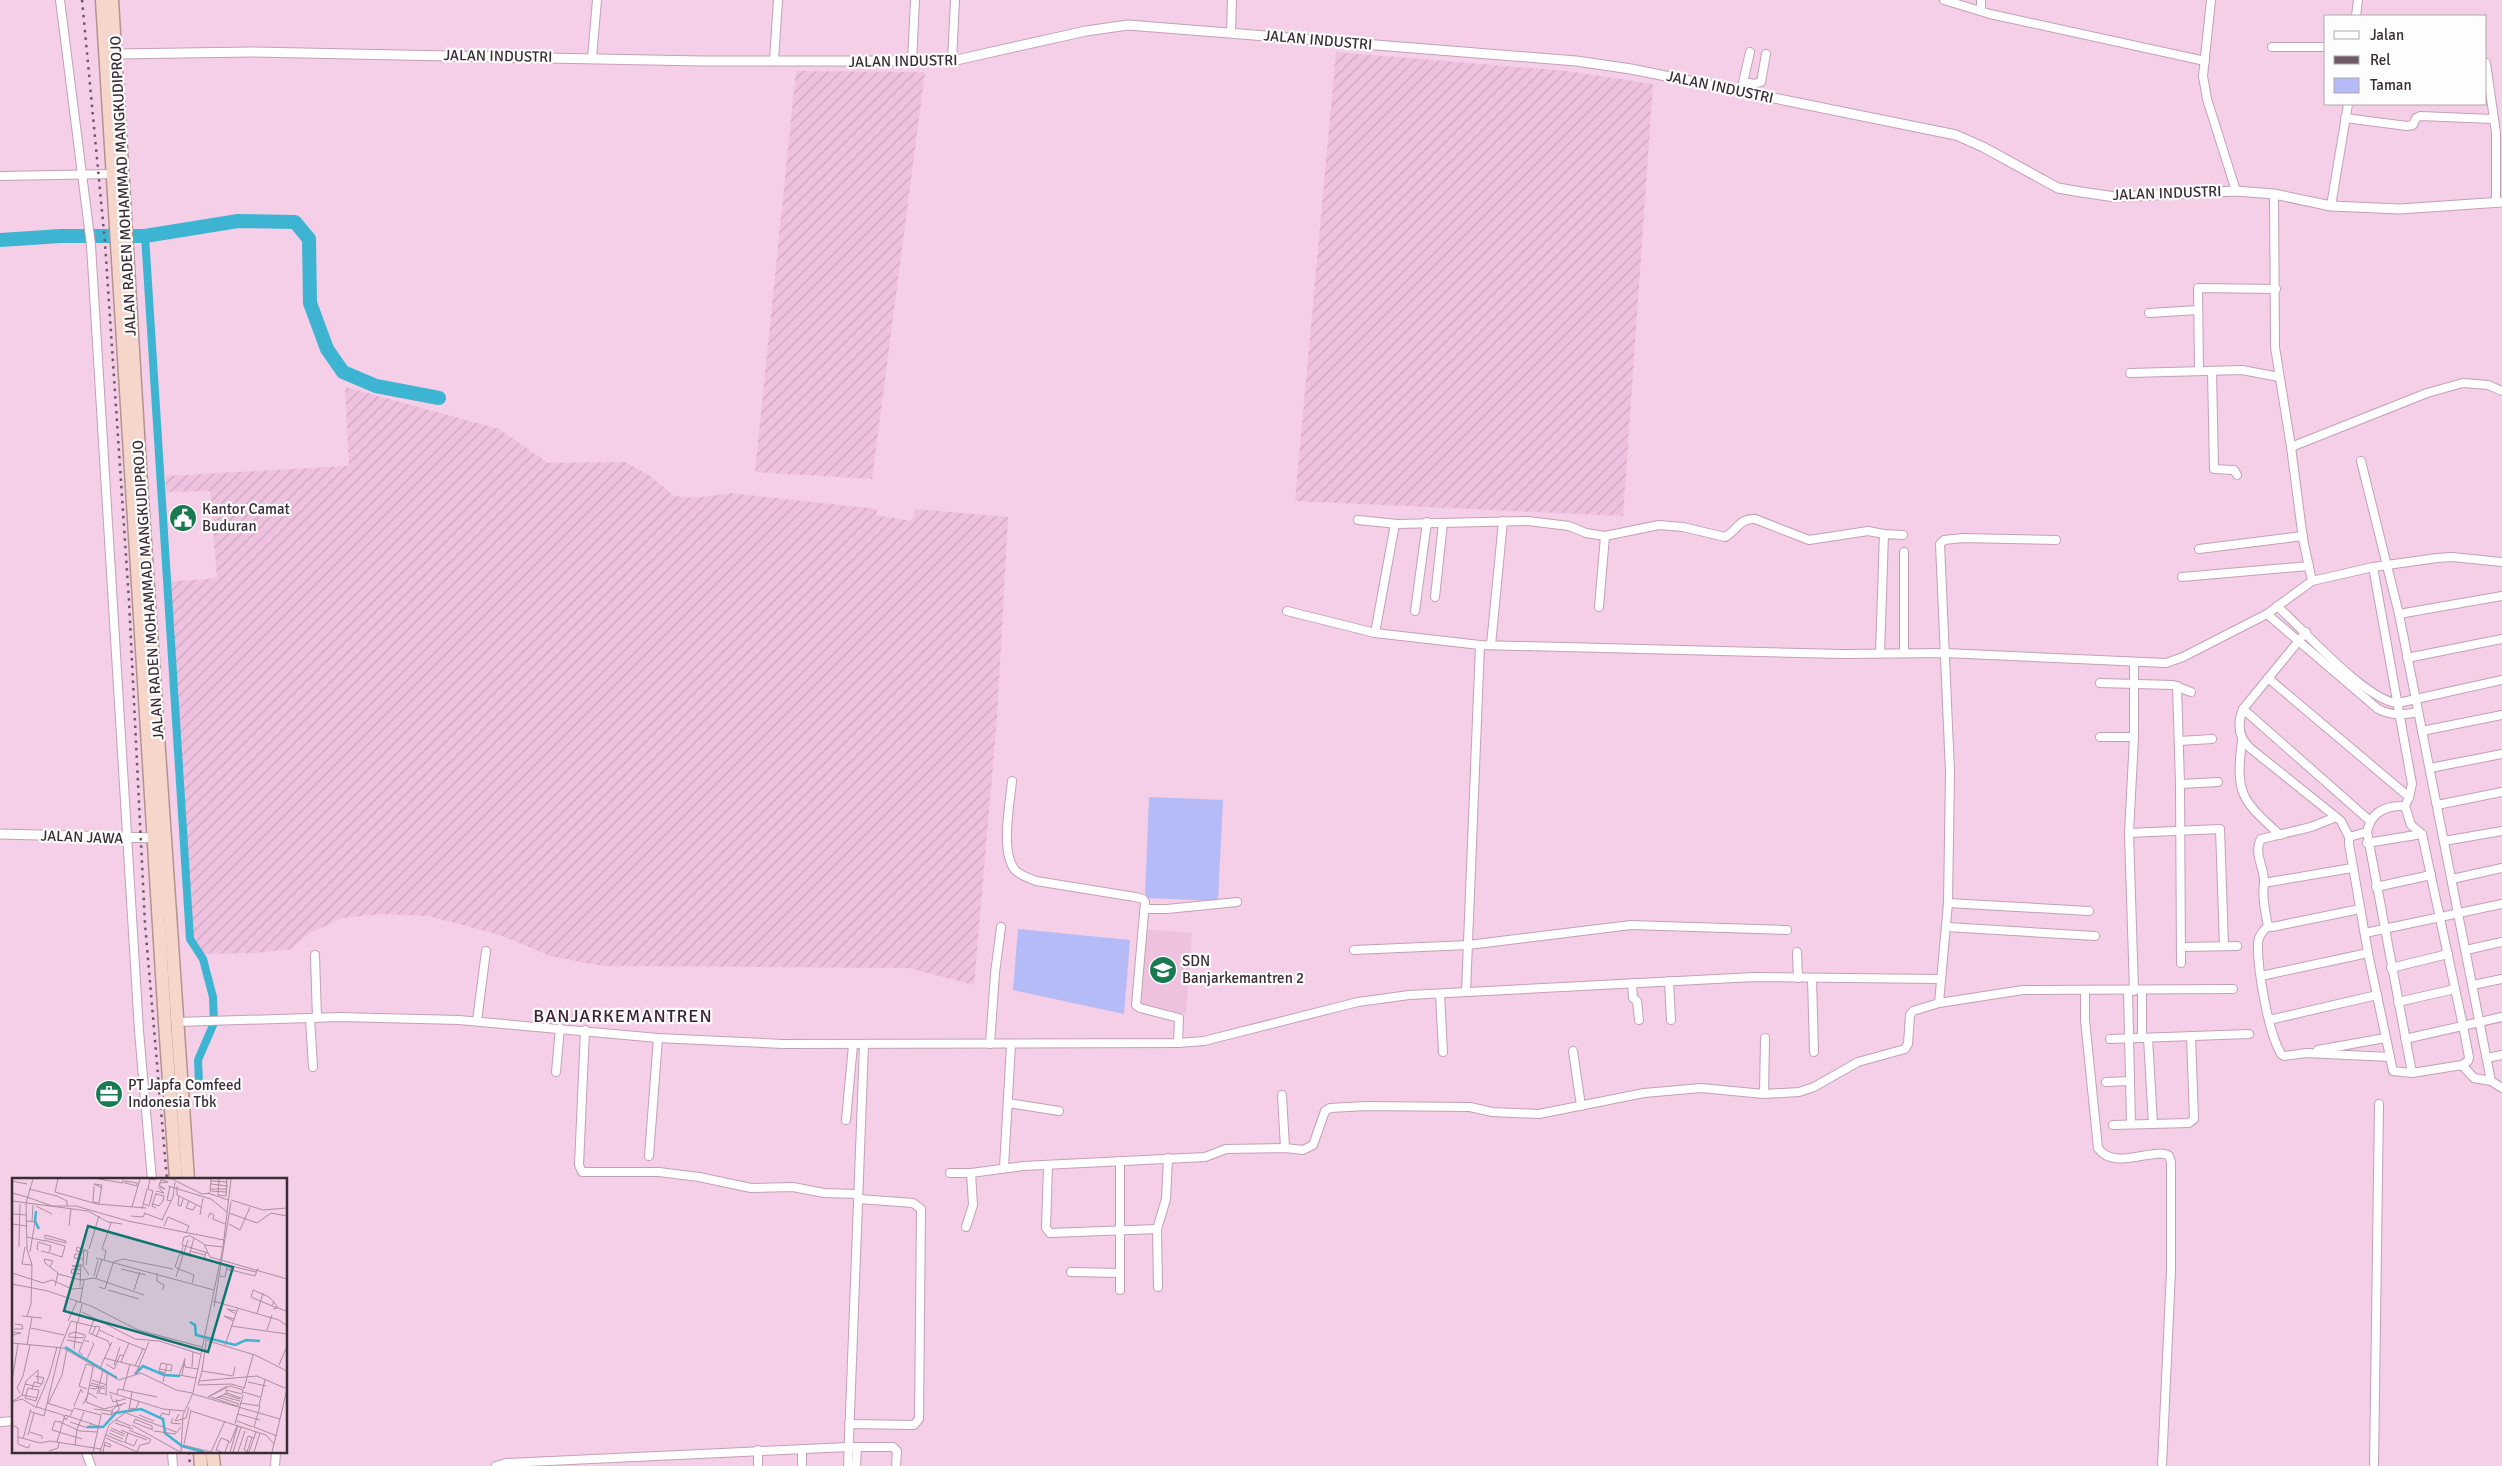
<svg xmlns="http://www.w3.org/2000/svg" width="2502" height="1466" font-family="Signika,sans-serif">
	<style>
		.built { fill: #eec2de }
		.industrial { fill: url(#industrial-furrows) }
		.green { fill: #b5bbf6 }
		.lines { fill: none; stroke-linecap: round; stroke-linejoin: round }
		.canal { stroke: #3eb4d3; stroke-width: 8 }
		.river { stroke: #3eb4d3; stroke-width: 14 }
		.minor-casing { stroke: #c4a0b7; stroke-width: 10 }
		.tertiary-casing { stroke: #c4a0b7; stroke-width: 11 }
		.trunk-casing { stroke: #b2948e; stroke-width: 15 }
		.minor { stroke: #fff; stroke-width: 8 }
		.tertiary { stroke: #fff; stroke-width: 9 }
		.trunk { stroke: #f6d6cb; stroke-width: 12 }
		.rail { stroke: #6d5966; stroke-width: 2.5; stroke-dasharray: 2.5 5; stroke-linecap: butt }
		.labels { text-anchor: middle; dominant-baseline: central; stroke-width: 4.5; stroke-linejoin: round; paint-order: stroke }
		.street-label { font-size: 15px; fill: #3a2c35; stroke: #fdfdfd }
		.poi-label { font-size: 15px; fill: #3a2c35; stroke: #fdfdfd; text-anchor: start }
		.quarter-label { font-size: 18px; letter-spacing: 1px; fill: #3d2235; stroke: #fdfdfd }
		.inset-river { fill: none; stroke: #3eb4d3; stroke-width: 2.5 }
		.inset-road { fill: none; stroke: #aa8ea0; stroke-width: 1 }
		.view { fill: #0f766e; fill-opacity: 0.15; stroke: #0f766e; stroke-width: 2.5 }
		.inset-edge { fill: none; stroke: #3a2c35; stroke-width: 2.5 }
	</style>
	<defs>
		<pattern id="industrial-furrows" width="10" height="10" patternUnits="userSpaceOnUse" patternTransform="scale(1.25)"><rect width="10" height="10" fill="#eec2de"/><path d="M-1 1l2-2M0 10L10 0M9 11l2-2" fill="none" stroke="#cda7bf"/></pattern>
	</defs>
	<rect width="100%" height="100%" fill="#f4cfe7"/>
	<polygon class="built" points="1141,929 1192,933 1186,1014 1135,1006"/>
	<g class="industrial">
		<polygon points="1336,52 1567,71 1653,84 1623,516 1295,501"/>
		<polygon points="796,71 925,72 872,479 755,472"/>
		<polygon points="345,387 499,429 548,463 625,462 650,476 674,496 695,498 730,493 877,509 876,515 911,521 916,509 1008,517 997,718 974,985 909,968 603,966 550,956 500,935 428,916 381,914 342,918 308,934 292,949 253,953 204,954 190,938 169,582 217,578 210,491 166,492 166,476 349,466"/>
	</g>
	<g class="green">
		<polygon points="1149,797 1223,800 1218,901 1145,898"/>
		<polygon points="1018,929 1130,940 1124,1014 1013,990"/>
	</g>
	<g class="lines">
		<polyline class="canal" points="145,236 190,939 203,959 213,997 214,1023 198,1060 199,1083"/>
		<polyline class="river" points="0,240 61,236 145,236 238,221 295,222 309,239 310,303 327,349 343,372 376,386 439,398"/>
		<g class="minor-casing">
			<g id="minor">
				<polyline points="60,0 91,245 139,1031 152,1180"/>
				<polyline points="1944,0 1990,14 2205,61"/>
				<polyline points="2211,0 2203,76 2207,99 2236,191"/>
				<polyline points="1981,11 1981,0"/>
				<polyline points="2356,16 2358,0"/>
				<polyline points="1231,32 1232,0"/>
				<polyline points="2272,47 2326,47"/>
				<polyline points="592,58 597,0"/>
				<polyline points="774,60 778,0"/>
				<polyline points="952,61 955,0"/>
				<polyline points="912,62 915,0"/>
				<polyline points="2486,63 2496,133 2496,201"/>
				<polyline points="1744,82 1754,84 1761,82 1766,54"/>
				<polyline points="1742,87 1750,52"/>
				<polyline points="2345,118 2407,126 2413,125 2416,118 2420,116 2493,119"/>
				<polyline points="0,176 114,174"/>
				<polyline points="2274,194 2275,347 2291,447 2303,539 2312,581"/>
				<polyline points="2331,206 2348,104"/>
				<polyline points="2149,313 2198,310"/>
				<polyline points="2199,370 2198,288 2276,289"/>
				<polyline points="2212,371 2214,469 2234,470 2237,475"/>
				<polyline points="2130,373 2242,370 2279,377"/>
				<polyline points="2291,447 2427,393 2463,383 2488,385 2502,391"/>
				<polyline points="2361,461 2399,614 2491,1081"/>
				<path d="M1358 520 1397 524 1528 521 1569 526 1586 533 1605 536 1659 525 1683 527 1725 537C1738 530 1739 518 1755 519L1809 540 1868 531 1884 534"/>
				<polyline points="2056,540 1963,538 1944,540 1940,544 1950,772 1948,903 1939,1003 2023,990 2233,989"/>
				<polyline points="2199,549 2303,536"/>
				<polyline points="1904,552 1904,653"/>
				<polyline points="2373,567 2412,784 2409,797"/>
				<polyline points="2182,577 2309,566"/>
				<polyline points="1435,597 1443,523"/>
				<path d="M2277 606C2303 629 2367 702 2398 703L2502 680"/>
				<polyline points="1599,607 1605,536"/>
				<polyline points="1287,611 1375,633 1480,645 1843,654 1945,653 2166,663 2183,657 2267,614 2312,581 2373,567 2437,558 2452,557 2502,562"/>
				<polyline points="1415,611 1427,522"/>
				<path d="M2267 614 2378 709C2392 716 2403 715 2418 712"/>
				<polyline points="2399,614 2502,596"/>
				<path d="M2306 632 2243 709C2237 724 2238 737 2250 748L2341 821 2349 837"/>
				<polyline points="1375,633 1395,524"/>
				<polyline points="1491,645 1503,521"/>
				<polyline points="1880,653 1884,534 1903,535"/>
				<polyline points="2407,658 2502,639"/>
				<polyline points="2134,662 2134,737 2129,833 2134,991"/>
				<polyline points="2268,678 2409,797 2405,806 2411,825 2422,834 2463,1026 2469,1057 2468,1061 2462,1065 2412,1073 2393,1071 2368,953 2349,844 2349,837 2367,832"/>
				<polyline points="2100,683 2173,685 2191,692"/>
				<polyline points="2177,686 2180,784 2181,963"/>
				<polyline points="2243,709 2369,820"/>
				<polyline points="2422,731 2502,715"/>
				<polyline points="2100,737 2134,737"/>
				<polyline points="2179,741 2212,739"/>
				<path d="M2242 741C2235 795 2242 800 2280 835"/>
				<polyline points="2430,768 2502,754"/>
				<path d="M1012 781C1010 803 1000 852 1015 870 1021 876 1029 878 1036 881L1135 897 1143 899 1145 902 1136 1005 1140 1008 1179 1018 1178 1043"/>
				<polyline points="2180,784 2218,782"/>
				<polyline points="2437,805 2502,792"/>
				<path d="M2405 806C2385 805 2371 812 2367 832L2412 1073"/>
				<path d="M2336 817 2311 827 2261 839C2253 854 2265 868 2264 883 2262 896 2265 911 2268 926L2272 927 2360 909"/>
				<polyline points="2129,833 2220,829 2224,946"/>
				<polyline points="2444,841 2502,831"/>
				<polyline points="2367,843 2422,834"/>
				<polyline points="2452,879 2502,868"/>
				<polyline points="2264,883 2352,868"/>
				<polyline points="2376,887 2431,875"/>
				<polyline points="1948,903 2089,911"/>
				<polyline points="1146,909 1167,909 1237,902"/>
				<path d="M2268 926C2263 931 2259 935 2258 942 2257 968 2268 1032 2281 1054L2284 1056 2306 1053 2390 1057"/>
				<polyline points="1947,927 2095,936"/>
				<polyline points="2365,933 2502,904"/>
				<polyline points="2182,947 2237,946"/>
				<polyline points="1354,950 1468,945 1631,925 1787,930"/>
				<polyline points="2466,950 2502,942"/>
				<polyline points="1797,952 1798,978"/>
				<polyline points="315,955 317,1018"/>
				<polyline points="2391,968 2448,954"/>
				<polyline points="2261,976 2368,953"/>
				<polyline points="1812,978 1814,1052"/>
				<polyline points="1669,981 1671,1020"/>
				<polyline points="1632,983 1633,998 1637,1001 1639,1020"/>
				<polyline points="2473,985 2502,979"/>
				<path d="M2085 991V1020L2098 1148C2114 1172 2155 1146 2169 1156L2171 1162V1271L2162 1466"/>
				<polyline points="2128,991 2131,1124"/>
				<polyline points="1466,992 1480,645"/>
				<polyline points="1440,994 1443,1052"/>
				<polyline points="2398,1002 2455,989"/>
				<polyline points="310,1018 313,1067"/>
				<polyline points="2269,1020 2377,995"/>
				<polyline points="477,1021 486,951"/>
				<polyline points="176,1022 341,1017 459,1020 658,1038 783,1044 1178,1043 1204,1041 1358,1002 1409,995 1754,977 1940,979"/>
				<polyline points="585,1030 579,1165 582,1172 659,1172 699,1177 751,1188 793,1187 824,1193 858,1194"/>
				<polyline points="2142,1038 2142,990"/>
				<polyline points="2148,1038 2153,1124"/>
				<polyline points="2110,1039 2249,1034"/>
				<polyline points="2405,1039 2502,1017"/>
				<polyline points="990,1044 995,973 1001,927"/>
				<polyline points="2318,1050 2385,1038"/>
				<polyline points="1573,1051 1581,1106"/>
				<polyline points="2487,1058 2502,1055"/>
				<polyline points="2462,1065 2474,1078 2491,1081 2502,1088"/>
				<polyline points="556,1072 560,1028"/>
				<polyline points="2106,1082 2130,1081"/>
				<polyline points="1764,1094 1765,1038"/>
				<polyline points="1282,1095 1285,1148"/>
				<polyline points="1008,1103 1059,1111"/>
				<polyline points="846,1120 853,1045"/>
				<polyline points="2113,1125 2189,1123 2194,1119 2191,1036"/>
				<polyline points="649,1156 658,1038"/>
				<polyline points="1048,1166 1046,1228 1050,1233 1157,1229"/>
				<polyline points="1004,1167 1011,1045"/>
				<polyline points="950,1173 971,1173 1023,1166 1205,1157 1226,1149 1285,1148 1303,1150 1313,1145 1325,1111 1330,1108 1366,1106 1470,1107 1492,1112 1539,1114 1644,1093 1701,1088 1764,1094 1799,1092 1814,1087 1858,1062 1905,1049 1908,1044 1910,1015 1913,1011 1939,1003"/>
				<polyline points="966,1227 973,1205 971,1173"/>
				<polyline points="1071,1272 1120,1273"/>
				<polyline points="1158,1287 1157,1229 1166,1199 1168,1158"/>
				<polyline points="1120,1290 1120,1161"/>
				<polyline points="0,1422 14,1421"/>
				<polyline points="849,1424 914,1425 919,1419 921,1209 913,1203 859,1199"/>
				<polyline points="86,1452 91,1466"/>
				<polyline points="172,1452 173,1466"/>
				<polyline points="275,1466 276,1452"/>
				<polyline points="496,1466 506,1463 848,1447 893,1447 897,1451 896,1466"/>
				<polyline points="758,1466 758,1450"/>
				<polyline points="802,1466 802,1449"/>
				<polyline points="848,1466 864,1045"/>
				<polyline points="856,1466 857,1447"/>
				<polyline points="2374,1466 2379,1104"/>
			</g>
		</g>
		<g class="tertiary-casing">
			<g id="tertiary">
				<polyline points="116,54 251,52 702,61 952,61 1086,31 1128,25 1576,61 1631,69 1956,135 1983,147 2058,188 2081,192 2115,197 2236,191 2274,194 2331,206 2400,209 2502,202"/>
				<polyline points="0,834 157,838"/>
			</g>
		</g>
		<g class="trunk-casing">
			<g id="trunk">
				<polyline points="102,0 165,1023 176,1180"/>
				<polyline points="112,0 141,484 188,1180"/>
				<polyline points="200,1452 201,1466"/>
				<polyline points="212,1452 214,1466"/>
			</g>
		</g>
		<use href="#minor" class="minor"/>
		<use href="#tertiary" class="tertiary"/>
		<use href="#trunk" class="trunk"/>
		<g class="rail">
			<polyline points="82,0 105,243 129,601 145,924 167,1180"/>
			<polyline points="189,1452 190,1466"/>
		</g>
	</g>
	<defs>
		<g id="civic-disc" transform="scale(1.4375)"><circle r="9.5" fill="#197950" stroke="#fdfdfd"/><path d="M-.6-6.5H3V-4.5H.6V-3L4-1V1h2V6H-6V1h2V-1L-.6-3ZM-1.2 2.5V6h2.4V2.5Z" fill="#fff"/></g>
		<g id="school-disc" transform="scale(1.4375)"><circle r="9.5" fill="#197950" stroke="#fdfdfd"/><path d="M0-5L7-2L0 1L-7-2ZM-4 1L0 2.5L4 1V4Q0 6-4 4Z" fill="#fff"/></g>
		<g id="office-disc" transform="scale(1.4375)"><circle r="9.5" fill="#197950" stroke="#fdfdfd"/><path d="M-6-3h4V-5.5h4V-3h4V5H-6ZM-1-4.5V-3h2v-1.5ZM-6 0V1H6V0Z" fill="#fff"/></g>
	</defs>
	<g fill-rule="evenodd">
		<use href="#civic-disc" x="183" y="518"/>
		<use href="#school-disc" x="1163" y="970"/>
		<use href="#office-disc" x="109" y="1094"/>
	</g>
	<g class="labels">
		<g class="street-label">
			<text transform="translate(1318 40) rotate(5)">JALAN INDUSTRI</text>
			<text transform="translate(498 56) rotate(1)">JALAN INDUSTRI</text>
			<text transform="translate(903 61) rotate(-1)">JALAN INDUSTRI</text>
			<text transform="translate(1720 87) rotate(12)">JALAN INDUSTRI</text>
			<text transform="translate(123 186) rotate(-93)">JALAN RADEN MOHAMMAD MANGKUDIPROJO</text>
			<text transform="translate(2167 193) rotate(-2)">JALAN INDUSTRI</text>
			<text transform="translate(148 590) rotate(-94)">JALAN RADEN MOHAMMAD MANGKUDIPROJO</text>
			<text transform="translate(82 837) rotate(2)">JALAN JAWA</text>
		</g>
		<g class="poi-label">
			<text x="202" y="509">Kantor Camat<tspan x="202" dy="17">Buduran</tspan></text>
			<text x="1182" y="961">SDN<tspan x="1182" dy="17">Banjarkemantren 2</tspan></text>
			<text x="128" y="1085">PT Japfa Comfeed<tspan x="128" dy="17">Indonesia Tbk</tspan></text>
		</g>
		<g class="quarter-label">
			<text x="623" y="1016">BANJARKEMANTREN</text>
		</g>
	</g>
	<g transform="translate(12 1178)">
		<rect width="275" height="275" fill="#f4cfe7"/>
		<path class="inset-river" d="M24 33 23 43 27 51M178 144 183 147 184 157 223 167 234 162 248 163M53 169 105 200M123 196 131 188 152 197 168 198M75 249H91L104 235 129 231 151 241 153 255 170 268 192 274"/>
		<path class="inset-road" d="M46 1 43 14 85 26 134 30M87 1 111 5V1M160 1 190 16 198 15M199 1 198 13 215 14M207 1 206 17 214 18 215 1M0 3 15 6M113 3 125 5V8L113 5ZM199 3 215 4M199 6 216 8M147 7 153 11 148 9 147 7 149 2 156 4 148 5M82 8 81 24 87 25 90 7 82 6 90 10M156 8 199 21 215 34M158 8 155 22 159 23M165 8V17L189 29M17 11 45 18 55 23V28M199 11H215M144 13 152 15 146 9M0 15 15 19M144 15 140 28 144 30M196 15 216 22M167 18 166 27 169 28 171 21M15 19 40 28H64L116 43 212 62M219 22 251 32 275 30M0 23 76 33 96 44 110 46M177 23 174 30 181 32 184 27M132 26 137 28 141 13 136 11 138 1 144 2M141 26 147 28 151 23 152 18 144 16M24 28 40 36M120 29 128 1M130 31 135 11M132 35 151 42M217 35 245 45 259 35 275 38M0 36 15 37M188 37 191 20M119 38 131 39 133 35M196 40 198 35 202 37 201 41 213 46M150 42 161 19 163 4M15 43 23 44 18 74M20 43 21 27M0 46 15 48M217 46 228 52 238 29M57 48 59 31M152 48 156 39 177 48 174 55M33 57 54 63V65L33 60ZM177 57 192 66 198 79 208 82M177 58 172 59 170 67 196 75M15 59 33 63M32 62 53 68 50 79 38 75M193 67 211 69M171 68 169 76 192 81 194 75M7 69 8 26M13 69 10 86 20 87M77 71 87 38M27 72 25 71 26 64 39 68 37 75 29 73M178 73 193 77M72 74 64 73 65 69 72 72M70 76H63L62 80 71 81M177 78 182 60M84 80 202 112M92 82 94 73 90 71 99 45M209 82 275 101M101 84 111 81 161 91M74 87 76 73 72 72 71 88 77 97M215 87 244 94M38 89 41 83 32 81 33 85 46 95 43 108M69 89 60 88 69 87M109 91 134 97M167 91 182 97 180 105M167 91 163 89 167 77H169M215 91 243 98 246 90M0 95 19 101M145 95V103L152 107 151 112M46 96 69 102 82 100 132 117M68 96 59 95 60 91 69 92M82 98 86 82M208 98 213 99 215 89M164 99 176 62M84 100 90 81M19 101 31 105 40 102 60 111 71 110M0 106 36 113 79 128 126 152 190 169M68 108 69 86M87 109 93 111 101 85M96 112 127 121M122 112 128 94M201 123 267 142 275 148M262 124 266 130 274 133 275 138M68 125 72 102M260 127 262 124 257 119 241 112 239 119 265 130 261 131M202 129 219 24M70 134 123 161 147 163 188 176M224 136 215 131 224 133M245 136 251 115M10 138 30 140M15 138 19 126 20 87 15 71 14 25 21 1M82 141 77 155 96 163 98 168M56 143 65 123M221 143 212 138 222 141M66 144 70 126M219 148 275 156M19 150 52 157M2 151H11L10 147 3 146M87 152 102 159M255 152 260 137M0 154 9 155 1 157M57 156V159L73 160V157M57 156 63 154 73 157M80 157 84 148 88 149 84 159M104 160 134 172M55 162 70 165M193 162 243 177 275 193M0 165 51 170 107 202 129 195 164 212 180 215M15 167 20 139M213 167 226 130M62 171 65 144M71 177 67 174 72 162 77 164M92 180 128 189M75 181 82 166 80 164M172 182 173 189 186 191M109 184 117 165M172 184 167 197 184 200M82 185 74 224 92 231 114 225M94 186 102 191 108 177 112 178M102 187 108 169M267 187 275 168M123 188 131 171M180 189 181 174M223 189 221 198 190 193 186 207 219 206 233 210M88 190 100 164M148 191 159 193 160 187 149 185 147 193 153 195M190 193 194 164M124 195 137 164M170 197 173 180M23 198 32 200 30 206M80 202 95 207M0 203 6 166M187 203 245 198 275 211M151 204 155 186M236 204 254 208M13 206 27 209 30 206 26 205M78 207 93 211M215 208 196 219 218 208 231 212 230 216 214 212 215 215M78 210 84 211 86 207 79 205M75 211 67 208 74 186 81 188M232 211 241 177M111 212 118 186M97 214 151 231 172 233M231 214 248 219M8 215 5 210 11 198 18 167M85 216 91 192M93 216 87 215 89 208 93 209M98 216 101 224 114 221M105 216 106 211 145 219M181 216 268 241 260 274M212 216 228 221M10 217 14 203 26 192V205L22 204 20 211 16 210 13 220 24 223 27 212 20 211M94 218 95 195M209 218 228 223M199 219 225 228 227 226M206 219 227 226M104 221 105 225 106 228 107 230V232L101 236 100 232 105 228H106L110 227M202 221 215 215 229 220M0 224 10 221 25 230M0 224 10 217 25 220M35 225 60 233M228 225 248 228 242 249M36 226 50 197 55 171M71 226 77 215 85 220M62 228 69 211 71 215M247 228 253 201M24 229 37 198 45 169M25 229 51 237 54 242 56 238M117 230 124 231 127 223M82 231 99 233 100 237 89 235M17 233 32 238 49 168 59 143 84 149M179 233 254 257 262 266M114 235 164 254M167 236 163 243 174 240 177 229M226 236 248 242M127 237 142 243M58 238 62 230 89 237 81 274M148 239 150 235 157 237 158 231M161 240 159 245 169 246M268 241 275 211M104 242 119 248M225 243 241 249M48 244 68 253 85 254M49 244 43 243 40 252 70 261M58 244 76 250 80 245M121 244 141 252M122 244 123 241 140 248V251M103 245 121 251M223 246 231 217M0 247 6 250V266L16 270 18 266M120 247 168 274M242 249 265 258M99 250 113 256M98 252 112 258M109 252 116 255 113 264M117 252 138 261M142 253 163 256 169 249M18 254 30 258V261M97 255 111 261M116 255 135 262M16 257 22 235M94 257 111 264M6 259 28 265 38 263 89 271M94 260 125 274M11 261 19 231M45 264 53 237 86 248M112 264 122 268 125 261M218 265 225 248M172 266 179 232M171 267 199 274M63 268 65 251 72 234M37 273 46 270 47 264M88 274 97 247 117 232 120 214M91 274 93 264 99 267 98 269 92 267M125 274 128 267 137 265 139 261M169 274 171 237 181 215 211 69 219 1M199 274 213 243M210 274 204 272 209 260 217 263 213 274M218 274 226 247M221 274 229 249M226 274 233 253M235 274 240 259M237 274 232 272 236 258 242 260M237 274 244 254M242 274 248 255"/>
		<path class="view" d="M76 48 221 89 196 174 52 133Z"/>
		<rect width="275" height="275" class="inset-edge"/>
	</g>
	<rect x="2324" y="15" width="162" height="90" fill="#fdfdfd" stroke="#afa9ad"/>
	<rect x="2334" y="31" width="25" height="8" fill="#ffffff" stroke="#afa9ad"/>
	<text x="2370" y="40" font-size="15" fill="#3a2c35">Jalan</text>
	<rect x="2334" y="56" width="25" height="8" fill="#6d5966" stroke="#afa9ad"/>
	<text x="2370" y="65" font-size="15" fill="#3a2c35">Rel</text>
	<rect x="2334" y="78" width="25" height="15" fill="#b5bbf6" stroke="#afa9ad"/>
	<text x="2370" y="90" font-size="15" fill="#3a2c35">Taman</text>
</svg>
